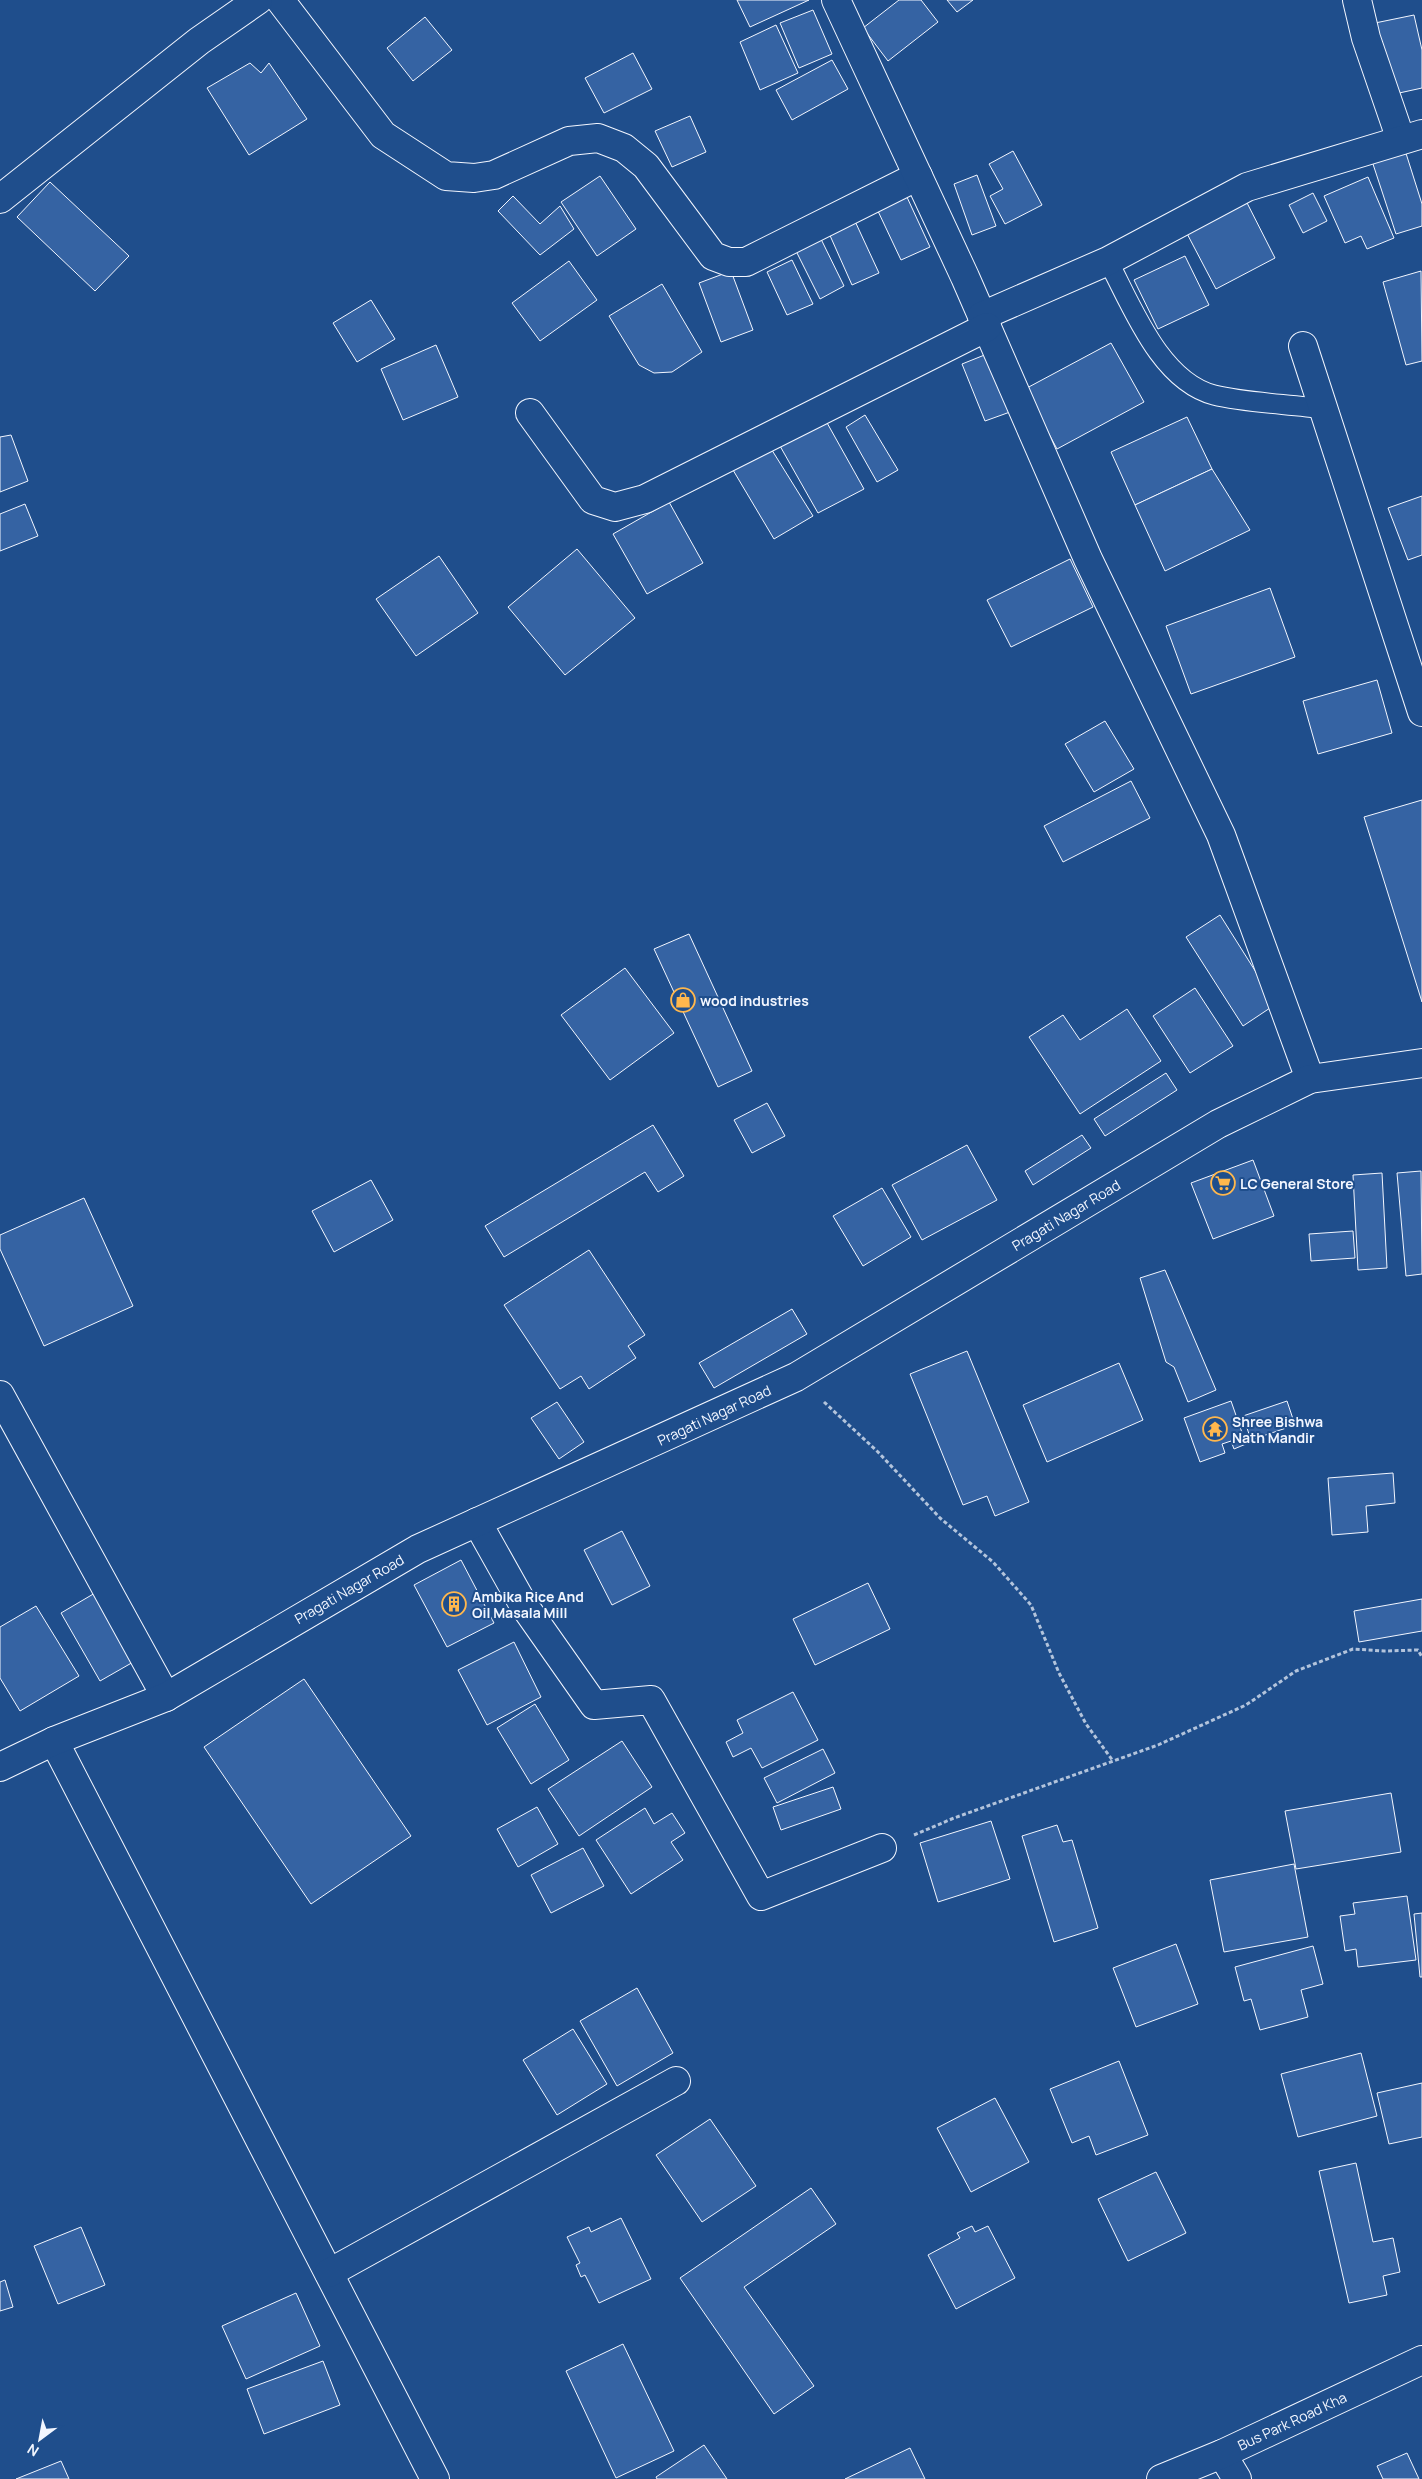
<svg xmlns="http://www.w3.org/2000/svg" width="1422" height="2479" font-family="Manrope,sans-serif">
	<style>
		.building { fill: #3563a3; stroke: #f2f6ff }
		.lines { fill: none; stroke-linecap: round; stroke-linejoin: round }
		.service-casing { stroke: #f2f6ff; stroke-width: 21 }
		.minor-casing { stroke: #f2f6ff; stroke-width: 30 }
		.tertiary-casing { stroke: #f2f6ff; stroke-width: 30 }
		.path { stroke: #b3c4dc; stroke-width: 3; stroke-dasharray: 4 2.5; stroke-linecap: butt }
		.service { stroke: #1f4e8c; stroke-width: 19 }
		.minor { stroke: #1f4e8c; stroke-width: 28 }
		.tertiary { stroke: #1f4e8c; stroke-width: 28 }
		.labels { text-anchor: middle; dominant-baseline: central; stroke-width: 4; stroke-linejoin: round; paint-order: stroke }
		.poi-label { font-size: 14px; font-weight: bold; fill: #f2f6ff; stroke: #1f4e8c; text-anchor: start }
		.street-label { font-size: 14px; fill: #f2f6ff; stroke: #1f4e8c }
	</style>
	<rect width="100%" height="100%" fill="#1f4e8c"/>
	<g class="building">
		<polygon points="737,0 809,0 750,27"/>
		<polygon points="899,0 921,0 938,22 888,61 863,28"/>
		<polygon points="947,0 973,0 957,12"/>
		<polygon points="813,10 832,54 799,68 780,23"/>
		<polygon points="1414,15 1422,50 1422,88 1390,95 1375,23"/>
		<polygon points="425,17 452,50 413,81 387,48"/>
		<polygon points="776,25 798,73 760,90 740,42"/>
		<polygon points="633,53 652,89 604,113 585,78"/>
		<polygon points="832,60 848,89 792,120 776,90"/>
		<polygon points="250,63 261,73 269,63 307,119 249,155 207,88"/>
		<polygon points="690,116 706,152 672,167 655,131"/>
		<polygon points="1404,147 1422,204 1422,226 1396,234 1371,158"/>
		<polygon points="1013,151 1042,205 1005,224 990,196 1003,189 989,164"/>
		<polygon points="977,175 996,226 972,235 954,184"/>
		<polygon points="600,176 636,229 597,256 561,202"/>
		<polygon points="1368,177 1394,238 1367,249 1361,236 1345,243 1324,196"/>
		<polygon points="50,182 129,256 95,291 17,217"/>
		<polygon points="1242,193 1275,258 1216,289 1182,224"/>
		<polygon points="1313,193 1327,221 1303,233 1289,205"/>
		<polygon points="906,195 930,247 901,260 877,209"/>
		<polygon points="513,196 540,224 560,206 574,229 540,255 498,211"/>
		<polygon points="854,219 879,273 852,285 828,231"/>
		<polygon points="820,237 844,286 820,299 795,249"/>
		<polygon points="1185,256 1209,305 1158,329 1134,280"/>
		<polygon points="792,260 813,304 787,315 767,272"/>
		<polygon points="569,261 597,300 540,341 512,303"/>
		<polygon points="731,271 753,330 721,342 699,283"/>
		<polygon points="1421,271 1422,361 1406,365 1383,282"/>
		<polygon points="662,284 702,352 672,372 654,373 639,365 609,316"/>
		<polygon points="371,300 395,339 357,362 333,323"/>
		<polygon points="1111,343 1144,402 1057,449 1025,389"/>
		<polygon points="436,345 458,397 403,420 381,369"/>
		<polygon points="987,354 1010,412 985,421 962,364"/>
		<polygon points="865,415 898,470 877,482 846,427"/>
		<polygon points="1187,417 1212,469 1135,505 1111,452"/>
		<polygon points="826,421 864,489 818,513 780,446"/>
		<polygon points="11,435 28,481 0,492 0,437"/>
		<polygon points="770,447 813,516 774,539 733,470"/>
		<polygon points="1212,469 1250,530 1165,571 1135,505"/>
		<polygon points="1422,496 1422,555 1408,560 1388,508"/>
		<polygon points="669,502 703,563 647,594 613,534"/>
		<polygon points="25,504 38,536 0,551 0,514"/>
		<polygon points="577,549 635,618 565,675 508,607"/>
		<polygon points="439,556 478,613 416,656 376,599"/>
		<polygon points="1070,559 1093,607 1011,647 987,600"/>
		<polygon points="1270,588 1295,657 1191,694 1166,626"/>
		<polygon points="1377,680 1392,733 1318,754 1303,701"/>
		<polygon points="1105,721 1134,769 1094,792 1065,744"/>
		<polygon points="1131,781 1150,818 1063,862 1044,826"/>
		<polygon points="1422,800 1422,1002 1364,817"/>
		<polygon points="1220,915 1276,1004 1243,1026 1186,937"/>
		<polygon points="689,934 752,1071 718,1087 654,949"/>
		<polygon points="625,968 674,1033 610,1080 561,1015"/>
		<polygon points="1195,988 1233,1046 1190,1073 1153,1016"/>
		<polygon points="1127,1009 1161,1061 1080,1114 1029,1037 1063,1015 1080,1040"/>
		<polygon points="1166,1073 1177,1090 1105,1136 1094,1119"/>
		<polygon points="767,1103 785,1136 752,1153 734,1120"/>
		<polygon points="653,1125 684,1176 658,1192 645,1172 504,1257 485,1226"/>
		<polygon points="1082,1135 1091,1148 1033,1185 1025,1171"/>
		<polygon points="967,1145 997,1200 922,1240 892,1185"/>
		<polygon points="1253,1160 1274,1216 1213,1239 1191,1183"/>
		<polygon points="1421,1171 1422,1274 1406,1276 1397,1173"/>
		<polygon points="1382,1173 1387,1268 1358,1270 1353,1175"/>
		<polygon points="371,1180 393,1220 334,1252 312,1211"/>
		<polygon points="882,1188 911,1237 863,1266 833,1216"/>
		<polygon points="84,1198 133,1306 44,1346 0,1249 0,1235"/>
		<polygon points="1353,1231 1355,1258 1311,1261 1309,1234"/>
		<polygon points="589,1250 645,1335 628,1346 636,1358 589,1389 581,1376 560,1389 504,1305"/>
		<polygon points="1165,1270 1216,1390 1188,1402 1174,1367 1166,1362 1140,1278"/>
		<polygon points="792,1309 807,1334 714,1388 699,1363"/>
		<polygon points="967,1351 1029,1502 995,1516 987,1496 963,1505 910,1374"/>
		<polygon points="1119,1363 1143,1420 1047,1462 1023,1405"/>
		<polygon points="1231,1401 1246,1444 1234,1449 1231,1441 1222,1444 1225,1453 1200,1462 1184,1418"/>
		<polygon points="1287,1401 1295,1425 1251,1440 1243,1416"/>
		<polygon points="557,1402 584,1442 559,1459 531,1418"/>
		<polygon points="1393,1473 1395,1503 1366,1506 1368,1532 1332,1535 1328,1478"/>
		<polygon points="622,1531 650,1586 612,1605 584,1550"/>
		<polygon points="461,1560 494,1623 447,1647 414,1585"/>
		<polygon points="868,1583 890,1629 815,1665 793,1619"/>
		<polygon points="95,1593 135,1661 100,1681 61,1613"/>
		<polygon points="1422,1599 1422,1631 1359,1642 1354,1611"/>
		<polygon points="36,1606 79,1676 20,1711 0,1678 0,1627"/>
		<polygon points="514,1642 541,1697 487,1725 458,1670"/>
		<polygon points="304,1679 411,1836 311,1904 204,1747"/>
		<polygon points="793,1692 818,1740 762,1768 751,1748 733,1757 726,1742 743,1733 737,1720"/>
		<polygon points="535,1704 569,1760 531,1784 497,1728"/>
		<polygon points="622,1741 652,1787 579,1836 548,1789"/>
		<polygon points="823,1749 835,1773 777,1803 764,1778"/>
		<polygon points="833,1787 841,1809 781,1830 773,1807"/>
		<polygon points="1391,1793 1401,1852 1296,1869 1285,1811"/>
		<polygon points="537,1807 558,1844 518,1867 497,1829"/>
		<polygon points="645,1808 654,1824 672,1813 685,1833 671,1842 683,1860 631,1894 596,1840"/>
		<polygon points="991,1821 1010,1879 938,1902 920,1843"/>
		<polygon points="1057,1825 1063,1842 1072,1840 1098,1928 1054,1942 1022,1836"/>
		<polygon points="583,1848 604,1886 551,1913 531,1875"/>
		<polygon points="1294,1864 1308,1937 1224,1952 1210,1880"/>
		<polygon points="1407,1896 1416,1960 1358,1967 1356,1949 1345,1951 1340,1916 1355,1914 1353,1903"/>
		<polygon points="1422,1913 1422,1977 1420,1977 1414,1914"/>
		<polygon points="1176,1944 1198,2004 1136,2027 1113,1968"/>
		<polygon points="1313,1946 1323,1984 1301,1990 1308,2017 1260,2030 1251,1999 1244,2001 1235,1967"/>
		<polygon points="637,1988 673,2053 617,2086 580,2021"/>
		<polygon points="573,2029 607,2084 557,2115 523,2060"/>
		<polygon points="1361,2053 1377,2116 1298,2137 1281,2074"/>
		<polygon points="1119,2061 1148,2135 1096,2155 1089,2136 1072,2143 1050,2089"/>
		<polygon points="1422,2083 1422,2137 1389,2144 1377,2093"/>
		<polygon points="995,2098 1029,2162 971,2192 937,2128"/>
		<polygon points="710,2119 756,2186 702,2222 656,2155"/>
		<polygon points="1356,2163 1373,2242 1393,2238 1400,2272 1383,2276 1387,2295 1349,2303 1319,2171"/>
		<polygon points="1156,2172 1186,2233 1128,2261 1098,2199"/>
		<polygon points="811,2188 836,2224 744,2287 814,2386 774,2414 680,2278"/>
		<polygon points="621,2218 651,2279 599,2303 585,2275 581,2277 576,2265 580,2263 567,2237 589,2227 591,2232"/>
		<polygon points="972,2226 975,2232 988,2226 1015,2278 956,2309 928,2255 960,2238 957,2233"/>
		<polygon points="81,2227 105,2285 58,2304 34,2246"/>
		<polygon points="5,2280 13,2307 0,2311 0,2282"/>
		<polygon points="296,2293 320,2346 246,2379 222,2326"/>
		<polygon points="623,2344 674,2451 616,2478 566,2371"/>
		<polygon points="323,2361 340,2405 264,2434 247,2389"/>
		<polygon points="704,2445 727,2479 657,2479 656,2477"/>
		<polygon points="910,2448 925,2479 845,2479"/>
		<polygon points="1407,2453 1419,2479 1383,2479 1377,2466"/>
		<polygon points="61,2461 69,2479 16,2479"/>
	</g>
	<g class="lines">
		<g class="service-casing">
			<path id="service" d="M1108 261C1132 306 1160 381 1214 395 1246 403 1290 404 1324 409"/>
		</g>
		<g class="minor-casing">
			<g id="minor">
				<polyline points="280,0 383,135 446,176 474,178 494,175 569,141 598,138 624,148 646,166 713,256 729,262 746,262 918,176"/>
				<polyline points="836,0 965,277 1088,559 1221,835 1310,1079"/>
				<polyline points="1357,0 1366,38 1401,140"/>
				<polyline points="0,199 199,41 258,0"/>
				<polyline points="982,316 1108,261 1247,187 1422,134"/>
				<polyline points="1303,346 1422,712"/>
				<polyline points="530,413 593,500 615,507 645,499 987,327"/>
				<polyline points="0,1395 166,1697"/>
				<polyline points="477,1522 523,1604 594,1705 651,1700 761,1896 882,1848"/>
				<polyline points="54,1741 435,2479"/>
				<polyline points="0,1767 54,1741 166,1697 418,1549 796,1377 1218,1124 1310,1079 1422,1063"/>
				<polyline points="329,2273 676,2081"/>
			</g>
		</g>
		<g class="tertiary-casing">
			<g id="tertiary">
				<polyline points="1222,2454 1237,2479"/>
				<polyline points="1161,2479 1222,2454 1422,2360"/>
			</g>
		</g>
		<g class="path">
			<polyline points="824,1402 878,1452 940,1518 993,1562 1031,1605 1059,1673 1086,1724 1113,1761"/>
			<polyline points="914,1835 954,1818 1158,1745 1246,1705 1296,1671 1353,1649 1384,1651 1418,1650 1422,1657"/>
		</g>
		<use href="#service" class="service"/>
		<use href="#minor" class="minor"/>
		<use href="#tertiary" class="tertiary"/>
	</g>
	<defs>
		<g id="shop-ring" transform="scale(1.25)"><circle r="9.5" fill="#1f4e8c" stroke="#ffb74d" stroke-width="1.5"/><path d="M-5-2.5h2.3a2.7 3.5 0 0 1 5.4 0H5L5.5 6h-11ZM-1.5-2.5h3a1.5 2.3 0 0 0-3 0Z" fill="#ffb74d"/></g>
		<g id="supermarket-ring" transform="scale(1.25)"><circle r="9.5" fill="#1f4e8c" stroke="#ffb74d" stroke-width="1.5"/><path d="M-6-5.5h2.5l.6 2H6L4.5 2H-2.5L-4.4-4H-6ZM-1.5 3.2a1.3 1.3 0 1 0 .1 0ZM3 3.2a1.3 1.3 0 1 0 .1 0Z" fill="#ffb74d"/></g>
		<g id="temple-ring" transform="scale(1.25)"><circle r="9.5" fill="#1f4e8c" stroke="#ffb74d" stroke-width="1.5"/><path d="M0-6L5-2H3V0L6.5 2.5H4V6H1.5V3h-3V6H-4V2.5H-6.5L-3 0V-2H-5Z" fill="#ffb74d"/></g>
		<g id="building-ring" transform="scale(1.25)"><circle r="9.5" fill="#1f4e8c" stroke="#ffb74d" stroke-width="1.5"/><path d="M-4-6H4V6H1V3H-1V6H-4ZM-2.5-4.3h1.7v1.8h-1.7ZM.8-4.3h1.7v1.8H.8ZM-2.5-1h1.7V.8h-1.7ZM.8-1h1.7V.8H.8Z" fill="#ffb74d"/></g>
	</defs>
	<g fill-rule="evenodd">
		<use href="#shop-ring" x="683" y="1000"/>
		<use href="#supermarket-ring" x="1223" y="1183"/>
		<use href="#temple-ring" x="1215" y="1429"/>
		<use href="#building-ring" x="454" y="1604"/>
	</g>
	<g class="labels">
		<g class="poi-label">
			<text x="700" y="1000">wood industries</text>
			<text x="1240" y="1183">LC General Store</text>
			<text x="1232" y="1421">Shree Bishwa<tspan x="1232" dy="16">Nath Mandir</tspan></text>
			<text x="472" y="1596">Ambika Rice And<tspan x="472" dy="16">Oil Masala Mill</tspan></text>
		</g>
		<g class="street-label">
			<text transform="translate(1066 1215) rotate(-31)">Pragati Nagar Road</text>
			<text transform="translate(714 1415) rotate(-25)">Pragati Nagar Road</text>
			<text transform="translate(349 1589) rotate(-30)">Pragati Nagar Road</text>
			<text transform="translate(1292 2421) rotate(-25)">Bus Park Road Kha</text>
		</g>
	</g>
	<g transform="translate(40 2439) rotate(212)" stroke="#1f4e8c" stroke-width="4" paint-order="stroke">
	<path d="M0-4L9 19L0 12L-9 19Z" fill="#f2f6ff"/>
	<text y="-8" font-size="14" font-weight="bold" text-anchor="middle" fill="#f2f6ff">N</text>
	</g>
</svg>
